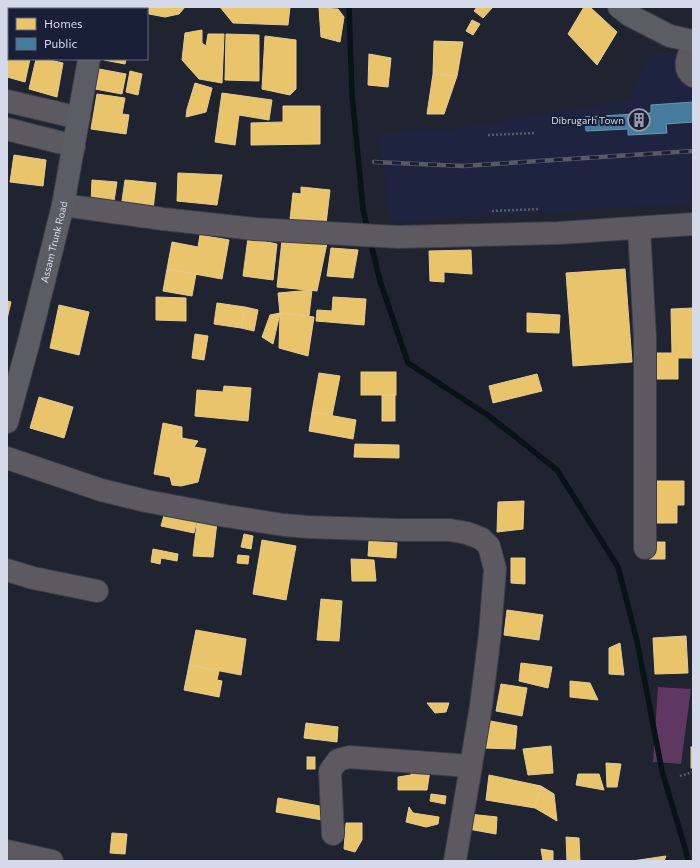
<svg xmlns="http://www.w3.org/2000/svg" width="700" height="868" font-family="Commissioner,sans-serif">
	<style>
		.built { fill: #1e2440 }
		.forest { fill: #603760 }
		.homes { fill: #e9c46a; stroke: #e3cb91 }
		.public { fill: #457b9d; stroke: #7098b4 }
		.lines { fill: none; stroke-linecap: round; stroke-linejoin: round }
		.stream { stroke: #071317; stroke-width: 5.5 }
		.minor-casing { stroke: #3b3d48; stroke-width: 24 }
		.major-casing { stroke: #3b3d48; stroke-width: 24 }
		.path { stroke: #5a5a63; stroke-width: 2.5; stroke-dasharray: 2 2; stroke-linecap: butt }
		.minor { stroke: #5c5a60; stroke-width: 22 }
		.major { stroke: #5c5c65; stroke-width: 22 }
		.rail-casing { stroke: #595a63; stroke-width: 4.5 }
		.rail { stroke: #191f37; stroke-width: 3; stroke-dasharray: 9; stroke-linecap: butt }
		.labels { text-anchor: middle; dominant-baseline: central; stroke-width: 4; stroke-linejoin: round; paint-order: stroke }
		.poi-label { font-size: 10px; fill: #d5daeb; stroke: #191f37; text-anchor: end }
		.street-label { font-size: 10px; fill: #d5daeb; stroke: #191f37 }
	</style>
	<rect width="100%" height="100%" fill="#202330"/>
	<polygon class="built" points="693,52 693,203 391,222 378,133 455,129 629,100 650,53"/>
	<polygon class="forest" points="658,687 691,689 681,764 653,762"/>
	<g class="homes">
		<polygon points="53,7 77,7 76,9 53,9"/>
		<polygon points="149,7 185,7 179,14 165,17 149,14"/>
		<polygon points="220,7 290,7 288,25 233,23"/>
		<polygon points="477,7 493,7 483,18 474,11"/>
		<polygon points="584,7 590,7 617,32 597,65 568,34"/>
		<polygon points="319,8 338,9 344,17 340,42 321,37"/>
		<polygon points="7,9 9,10 9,24 7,31"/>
		<polygon points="472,20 480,24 473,35 466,31"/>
		<polygon points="202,30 202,43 206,46 208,34 224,34 222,83 199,79 182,60 185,33"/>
		<polygon points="226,34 259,35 259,81 225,80"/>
		<polygon points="265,36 296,40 296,89 290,95 262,89"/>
		<polygon points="9,40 9,59 30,59 25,82 7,77 7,48"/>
		<polygon points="434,41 463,42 457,76 433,74"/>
		<polygon points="369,54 391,58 388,87 368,85"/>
		<polygon points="36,59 45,59 63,63 57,97 29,89"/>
		<polygon points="105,59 126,59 125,64 104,60"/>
		<polygon points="99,69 126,74 122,94 95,89"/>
		<polygon points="130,71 142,74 138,95 126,92"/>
		<polygon points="433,74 457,76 444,114 427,114"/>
		<polygon points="195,83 212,88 206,112 186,117 187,109"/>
		<polygon points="222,93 272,100 269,120 239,115 235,145 215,142"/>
		<polygon points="97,94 125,98 122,114 129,115 126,134 91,129"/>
		<polygon points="283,106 320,106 320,144 251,145 251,123 283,122"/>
		<polygon points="14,155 46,160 43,186 10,182"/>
		<polygon points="178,173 222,175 217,205 177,201"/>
		<polygon points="92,180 117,182 113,207 91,203"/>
		<polygon points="125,180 156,183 153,210 121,208"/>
		<polygon points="301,187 330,190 326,224 290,219 293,193 301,194"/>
		<polygon points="200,235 229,240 222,279 167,269 172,242 198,247"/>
		<polygon points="248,238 277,244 273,280 243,276"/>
		<polygon points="282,240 327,243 317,291 277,287"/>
		<polygon points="331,248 358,250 353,278 327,276"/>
		<polygon points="471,250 472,274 444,272 444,282 430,281 429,251"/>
		<polygon points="167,269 196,274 192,296 163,291"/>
		<polygon points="625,269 632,362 573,366 566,273"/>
		<polygon points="312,290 309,316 280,313 278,293"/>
		<polygon points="156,297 186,298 186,321 156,320"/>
		<polygon points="333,297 366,299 364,325 316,321 317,310 332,311"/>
		<polygon points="7,301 11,302 7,319"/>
		<polygon points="217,303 245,307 241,328 214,324"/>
		<polygon points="59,305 89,312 79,355 50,348"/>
		<polygon points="245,307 258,310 254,331 241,328"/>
		<polygon points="693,308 693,358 678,358 678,379 655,379 655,353 672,353 671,309"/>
		<polygon points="280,313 314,317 308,356 279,348"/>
		<polygon points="280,313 273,344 262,337 270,315"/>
		<polygon points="527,313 560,315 559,333 527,332"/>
		<polygon points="195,334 208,336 204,360 192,358"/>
		<rect x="361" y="372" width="35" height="23"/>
		<polygon points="319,373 340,376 332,416 312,412"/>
		<polygon points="537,374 542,391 493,403 489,386"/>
		<polygon points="224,386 251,388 248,421 195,416 197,390 223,392"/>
		<rect x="382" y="395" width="13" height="26"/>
		<polygon points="39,397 73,407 64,438 30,428"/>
		<polygon points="312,412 356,420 353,439 309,431"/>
		<polygon points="163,423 182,427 182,438 198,441 194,447 206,449 198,482 181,486 172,485 170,477 154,474"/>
		<polygon points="355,444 399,445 399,458 354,457"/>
		<polygon points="650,481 684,481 684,505 677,505 677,523 650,523"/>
		<polygon points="524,501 523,529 497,532 498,502"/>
		<polygon points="166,508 198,515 194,533 161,526"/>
		<polygon points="198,515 217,522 213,557 193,556"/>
		<polygon points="244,534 253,536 251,549 241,547"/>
		<polygon points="262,540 296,546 286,600 253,594"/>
		<polygon points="369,541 397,543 396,558 368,556"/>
		<polygon points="650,542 665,542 665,559 649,559"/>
		<polygon points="153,549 178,554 177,561 161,558 160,564 151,562"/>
		<polygon points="238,555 249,556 248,564 237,563"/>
		<polygon points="511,558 525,558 525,584 511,583"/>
		<polygon points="351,559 374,560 376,581 352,581"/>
		<polygon points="321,599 342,601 339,641 317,640"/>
		<polygon points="507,610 543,615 539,640 504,635"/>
		<polygon points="196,630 246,639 241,675 189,665"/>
		<polygon points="686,636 688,673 655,674 653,638"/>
		<polygon points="620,643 624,675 609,674 609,648"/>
		<polygon points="521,663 552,667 548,688 519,681"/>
		<polygon points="189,665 219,671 217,680 222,681 219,697 184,690"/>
		<polygon points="570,681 590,683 598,700 570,697"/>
		<polygon points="501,684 527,688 522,716 496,711"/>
		<polygon points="427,703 449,703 446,712 435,713"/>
		<polygon points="485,720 517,726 515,749 483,748"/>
		<polygon points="306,723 338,727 337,742 304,738"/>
		<polygon points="551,746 553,773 528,775 523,749"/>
		<rect x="691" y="747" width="2" height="21"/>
		<rect x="307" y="757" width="8" height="12"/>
		<polygon points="606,763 621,764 617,787 607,787"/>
		<polygon points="412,764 431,764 427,790 398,790 398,777 411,775"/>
		<polygon points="578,774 599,774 604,790 576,785"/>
		<polygon points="489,775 541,786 535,808 486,800"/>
		<polygon points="541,786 554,794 557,821 535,808"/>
		<polygon points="431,794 446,796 445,804 430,801"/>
		<polygon points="278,798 330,808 328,821 276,812"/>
		<polygon points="409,807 413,813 439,817 438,824 426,827 406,822"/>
		<polygon points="469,814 497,817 496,834 468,829"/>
		<polygon points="346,823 362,823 362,840 355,852 344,849"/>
		<polygon points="112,833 127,834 125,854 110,853"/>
		<polygon points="566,837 579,838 580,861 567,861"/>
		<polygon points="541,849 553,851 553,861 543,861"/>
		<polygon points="666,856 664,861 632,861"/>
	</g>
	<polygon class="public" points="693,102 693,122 666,124 667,133 628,135 628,129 586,131 585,117 651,113 651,105"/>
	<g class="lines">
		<g class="stream">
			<polyline points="349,7 352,94 363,209 368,231"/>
			<polyline points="370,240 380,281 408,363 489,416 557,470 618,567 637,641 662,771 685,848 688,861"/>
		</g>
		<g class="minor-casing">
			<g id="minor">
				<path d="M693 45C689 55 681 68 693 76"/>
				<polyline points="7,101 79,118"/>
				<polyline points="7,129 74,146"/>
				<polyline points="63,205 163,219 255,229 398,237 559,233 693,224"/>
				<polyline points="639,228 645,338 645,548"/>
				<polyline points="7,458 101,490 146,501 226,516 284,525 308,527 398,530 450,530 467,533 482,539 489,546 495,569 490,633 481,706 455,861"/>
				<polyline points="7,570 33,578 97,591"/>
				<polyline points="333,834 330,771 338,760 349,757 470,766"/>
				<polyline points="7,851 52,861"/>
			</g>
		</g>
		<g class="major-casing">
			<g id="major">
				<polyline points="619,7 629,15 670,36 693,41"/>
				<polyline points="98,9 98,7"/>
				<path id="s1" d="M7 422 28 345 63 205 89 59"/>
			</g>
		</g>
		<g class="path">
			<polyline points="488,135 535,133"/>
			<polyline points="492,211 540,209"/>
			<polyline points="680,776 693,772"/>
		</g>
		<use href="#minor" class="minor"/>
		<use href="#major" class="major"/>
		<g class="rail-casing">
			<polyline id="rail" points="374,162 463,166 693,151"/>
		</g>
		<use href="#rail" class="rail"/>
	</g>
	<defs>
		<g id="building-ring" transform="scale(1.15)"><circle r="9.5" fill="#191f37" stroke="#969aaa" stroke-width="1.5"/><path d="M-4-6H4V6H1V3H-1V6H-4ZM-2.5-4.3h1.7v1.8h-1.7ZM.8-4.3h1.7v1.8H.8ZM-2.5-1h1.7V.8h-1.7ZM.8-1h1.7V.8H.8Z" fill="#969aaa"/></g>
	</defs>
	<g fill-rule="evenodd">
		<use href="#building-ring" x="639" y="120"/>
	</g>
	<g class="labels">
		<g class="poi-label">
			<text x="624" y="120">Dibrugarh Town</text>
		</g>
		<g class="street-label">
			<text stroke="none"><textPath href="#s1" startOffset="186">Assam Trunk Road</textPath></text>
		</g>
	</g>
	<rect width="700" height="868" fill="none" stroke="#d5daeb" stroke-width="16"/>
	<rect x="8" y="8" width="140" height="52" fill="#191f37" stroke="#646a7f"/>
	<rect x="16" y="18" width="20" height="12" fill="#e9c46a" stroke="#646a7f"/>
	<text x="44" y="28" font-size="12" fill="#d5daeb">Homes</text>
	<rect x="16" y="38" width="20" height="12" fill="#457b9d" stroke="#646a7f"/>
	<text x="44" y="48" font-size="12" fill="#d5daeb">Public</text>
</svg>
